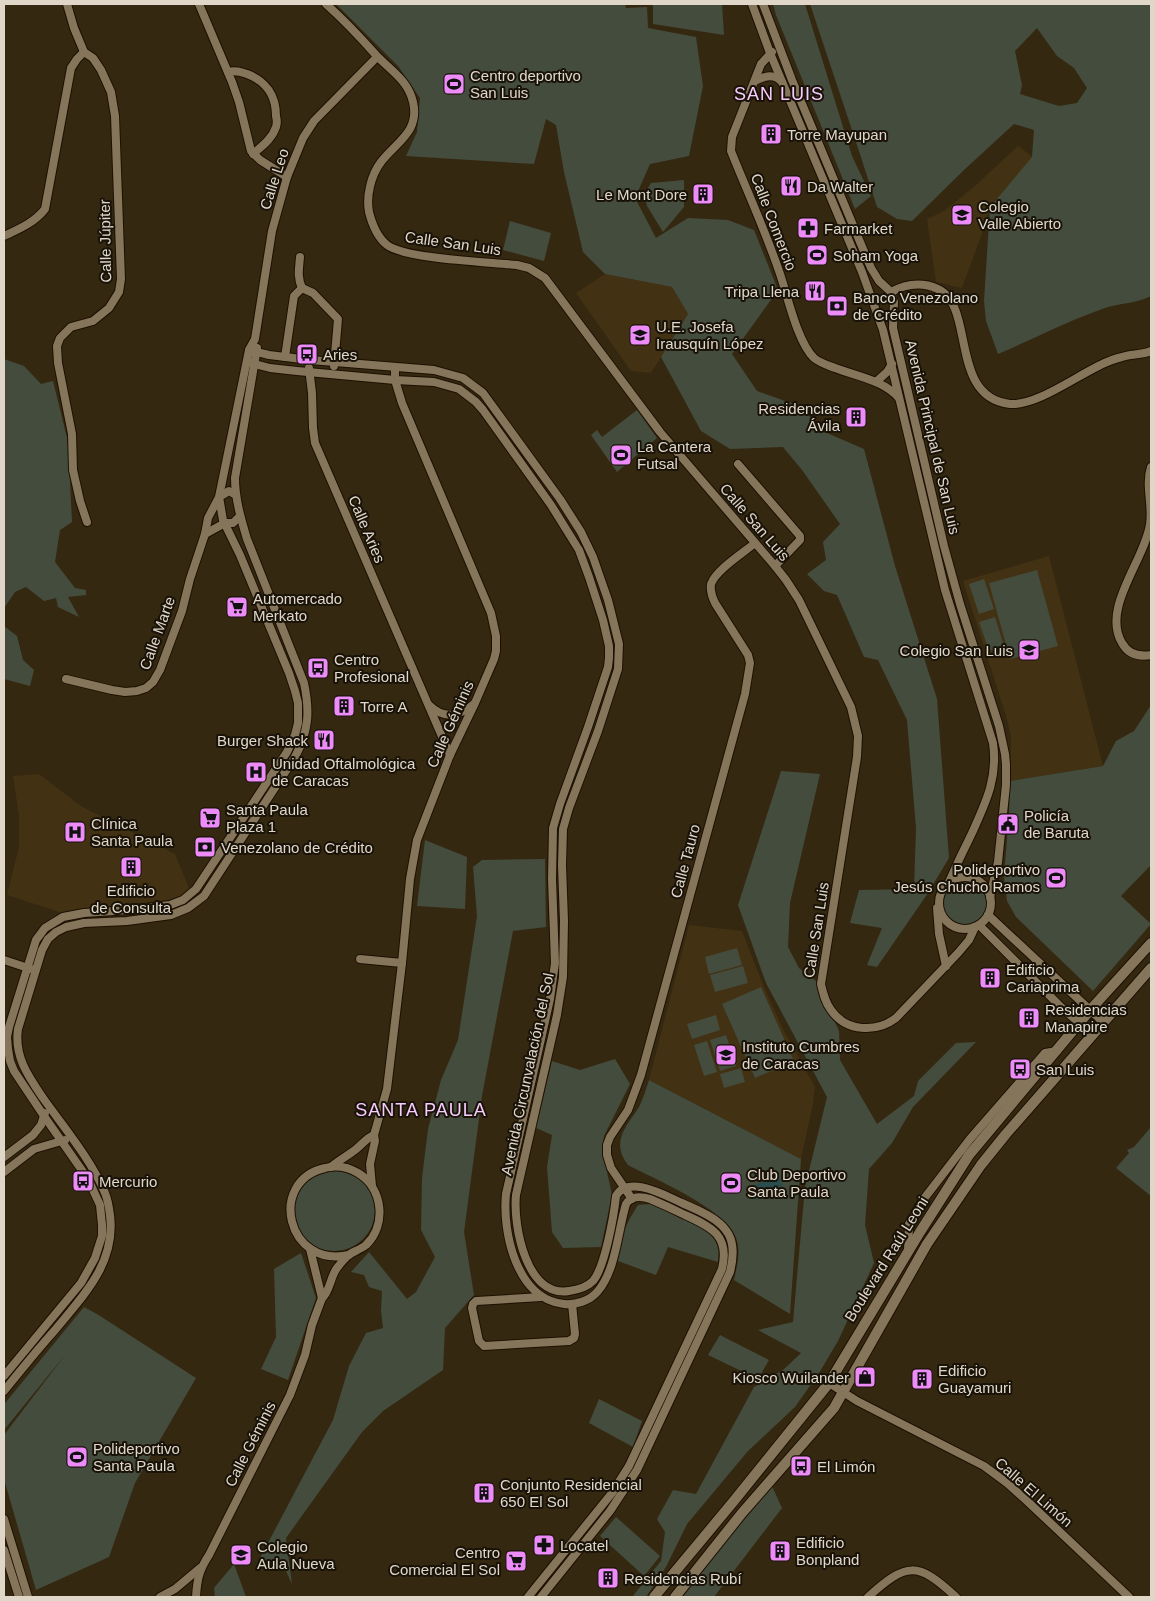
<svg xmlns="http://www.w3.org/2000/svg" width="1155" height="1601" font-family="Arial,sans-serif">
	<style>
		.built { fill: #423112 }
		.green { fill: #444c3d; fill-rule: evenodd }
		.water { fill: #2a4e4e }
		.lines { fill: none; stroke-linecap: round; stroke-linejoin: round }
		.street-casing { stroke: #1d1000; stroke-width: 10 }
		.secondary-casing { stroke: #1d1000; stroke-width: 12 }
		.street { stroke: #84755b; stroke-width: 8 }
		.secondary { stroke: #84755b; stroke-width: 10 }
		.labels { text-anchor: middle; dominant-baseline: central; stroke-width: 4; stroke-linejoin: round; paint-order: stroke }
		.poi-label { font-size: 15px; fill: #e0d7c9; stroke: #181208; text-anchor: start }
		.street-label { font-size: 15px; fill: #e0d7c9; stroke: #181208 }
		.quarter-label { font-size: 18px; letter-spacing: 1px; fill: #f8ccfc; stroke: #181208 }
	</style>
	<rect width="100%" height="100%" fill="#352811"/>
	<g class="built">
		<polygon points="1018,146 1033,157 990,207 983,231 962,288 936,282 927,219 944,211 975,186"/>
		<polygon points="605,274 672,287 688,314 651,373 631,371 576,293"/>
		<polygon points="1049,556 1103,766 1010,781 1011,737 1007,719 963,581"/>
		<polygon points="39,774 81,806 175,854 190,891 175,900 158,903 117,905 62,913 7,895 19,847 19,816 13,776"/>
		<polygon points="689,925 742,931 763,985 783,1029 815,1087 813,1104 801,1159 649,1080"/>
	</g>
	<g class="green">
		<polygon points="336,4 625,4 626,8 647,7 648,28 696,37 703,86 689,156 650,164 635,198 656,238 688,218 728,220 754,230 778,290 732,354 757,391 802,407 820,430 864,449 895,566 937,699 949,858 926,896 877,967 867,965 882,928 850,923 859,890 914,889 916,828 907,720 878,660 864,657 837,595 824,591 807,574 826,560 823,542 840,524 802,470 783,447 730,449 701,431 661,357 688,314 672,287 605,274 583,252 564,172 556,125 546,119 534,164 406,156 417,132 420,98 398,66"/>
		<polygon points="653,4 722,4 724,35 653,24"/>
		<polygon points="773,4 805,4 852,156 871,196 855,209 776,15"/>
		<path d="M810 4H1151V296C1136 304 1118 303 1102 309 1066 322 1033 339 998 354L986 321 984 301 990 207 1032 157 1034 130 1014 124 964 170 912 221 897 219 877 207 859 151ZM1037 28 1057 56 1074 68 1087 88 1077 103 1059 106 1020 94 1022 85 1015 51Z"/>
		<polygon points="684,180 684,207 663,232 647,206 644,194 651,183"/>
		<polygon points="510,221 551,233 544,261 503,250"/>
		<polygon points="4,359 24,366 41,384 53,381 68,442 72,522 60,530 55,562 75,588 86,590 86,595 68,597 79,617 58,607 56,598 44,601 26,587 15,592 4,608"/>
		<polygon points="637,410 657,438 617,472 591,435 597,430 602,437"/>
		<polygon points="1037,570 1058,646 1010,659 989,583"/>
		<polygon points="984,579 994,609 979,614 969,584"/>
		<polygon points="995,617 1004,646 989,651 979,622"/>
		<polygon points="4,626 17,636 23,660 34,670 30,686 4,679"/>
		<polygon points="1151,705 1151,865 1121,896 1151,924 1093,991 1016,917 1007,901 1004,877 1009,814 1010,781 1103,766 1116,741 1134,731"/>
		<polygon points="781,771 820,774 790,903 788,947 799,968 816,981 839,1031 840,1060 877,1124 914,1096 918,1081 956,1043 976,1042 913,1107 892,1143 869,1169 865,1225 874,1263 838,1341 819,1373 795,1407 748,1451 687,1524 666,1567 646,1597 632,1597 661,1561 665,1532 657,1519 673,1490 696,1494 754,1387 783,1370 801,1353 758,1330 793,1322 805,1187 827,1097 766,983 738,905"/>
		<polygon points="425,840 467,857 465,909 417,906"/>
		<polygon points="545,859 546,927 513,931 482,1096 464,1232 474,1295 445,1328 443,1370 383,1411 362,1432 286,1538 292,1584 285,1569 260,1558 333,1420 349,1366 366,1333 383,1328 381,1311 382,1291 369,1287 364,1275 351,1272 369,1252 407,1299 416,1292 435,1257 421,1230 422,1178 428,1129 441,1080 458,1040 477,916 473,867 482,860"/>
		<circle cx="965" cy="903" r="26"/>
		<polygon points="737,948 742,965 709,974 705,957"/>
		<polygon points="743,966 748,983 715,992 710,975"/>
		<polygon points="761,987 794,1061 755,1078 722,1004"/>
		<polygon points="716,1015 720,1030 692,1039 687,1024"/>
		<polygon points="726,1035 736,1066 720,1071 710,1040"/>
		<polygon points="707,1041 717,1072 704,1076 694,1045"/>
		<polygon points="615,1059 630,1084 604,1136 602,1149 612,1195 601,1247 563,1248 552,1232 547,1167 552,1135 536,1128 552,1061 580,1070"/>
		<polygon points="741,1068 745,1082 724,1088 720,1074"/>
		<path d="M649 1080 801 1159 790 1314 734 1280C737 1266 741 1252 736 1238 725 1208 656 1180 628 1165 610 1141 627 1126 639 1107 643 1099 646 1089 649 1080Z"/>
		<polygon points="1151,1127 1151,1196 1116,1168 1129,1153 1127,1150 1134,1147"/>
		<circle cx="334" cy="1210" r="41"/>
		<path d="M650 1204 669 1210 713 1232 719 1244 718 1262 668 1247 656 1275 618 1261C619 1238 626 1224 638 1205Z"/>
		<polygon points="301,1253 316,1298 288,1380 261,1369 276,1337 274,1269"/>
		<polygon points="84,1307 97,1314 196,1378 135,1483 109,1557 36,1590 4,1479 4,1435 65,1355 4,1430 4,1405 6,1402"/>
		<polygon points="720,1335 769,1360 758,1379 708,1355"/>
		<polygon points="599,1399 642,1421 633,1447 589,1423"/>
		<polygon points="771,1484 782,1508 714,1597 679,1597"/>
		<polygon points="616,1517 660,1556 644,1576 600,1536"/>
		<polygon points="234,1564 246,1597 215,1597 214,1588"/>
	</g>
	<polygon class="water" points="779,1175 784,1191 755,1200 751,1186 775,1178 776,1176"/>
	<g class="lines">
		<g class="street-casing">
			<g id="street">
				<polyline points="67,4 74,28 84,52 93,58 101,70 111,92 115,116 121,279 119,292 109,308 93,321 71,327 60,338 57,346 58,363 72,434 73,470 80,501 87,522"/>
				<polyline points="199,4 232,82 239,102 251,151 260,160 287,177"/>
				<path d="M326 4C344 20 360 37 376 55 390 70 408 80 413 102 420 132 396 142 381 162 371 175 366 196 369 212 372 224 377 237 387 245 405 259 491 262 517 265L529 268 545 278 660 432 775 566 786 580 799 600 851 707 858 736 857 757 821 984C823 993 825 1002 831 1010 846 1032 876 1033 896 1018L958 953 969 940 975 927"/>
				<path d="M752 4 770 53 862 272 883 330 945 590 993 743C998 778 986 802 972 833 964 849 956 866 949 882"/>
				<polyline points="763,4 792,80 871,268 879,281 891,292 894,302 893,328 944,546 960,604 999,726 1005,754 1006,764 1006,785 998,862 990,897"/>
				<path d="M772 52 761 64 732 137 731 151C747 191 765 230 779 271 787 293 797 342 814 358 820 363 827 365 835 368 856 376 883 380 899 398"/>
				<path d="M228 72C235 70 241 72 247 74 266 81 276 96 276 116 277 120 277 124 276 127 272 139 262 146 253 154"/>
				<path d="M755 81C765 76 774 73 782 82"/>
				<path d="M4 236C19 229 34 223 45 209L71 68 77 59 84 52"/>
				<path d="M300 257C299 269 297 277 302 288"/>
				<path d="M891 292C914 279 945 282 955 309 968 341 962 399 1010 404 1038 406 1080 373 1107 362 1112 360 1117 358 1122 357 1131 354 1142 355 1151 351"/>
				<path d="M249 350 269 355 310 360 434 370 463 378 483 393 560 499 581 532 593 557 608 600 619 644 618 669 598 731 569 808 563 829 562 865 564 921 563 977 557 1015 516 1195C513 1225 526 1298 569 1291 577 1290 587 1287 593 1281 605 1267 614 1215 616 1196 628 1174 666 1196 682 1203 695 1209 709 1214 719 1223 723 1226 726 1230 729 1235 735 1247 733 1260 730 1272L637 1470 610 1511 541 1597"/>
				<polyline points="285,357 294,296 302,288 313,293 338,319 334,366"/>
				<path d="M247 362 270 368 297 371 395 380 434 382 459 389 476 402 483 410 551 505 579 550 589 577 603 620 609 646V658L608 667 588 727 560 804 553 828 552 879 555 963 550 999 506 1194C502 1232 517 1300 564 1304 576 1305 590 1301 598 1291 616 1270 618 1230 626 1204 631 1196 641 1196 650 1199 662 1204 673 1209 685 1215 712 1227 730 1236 722 1269L629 1466 612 1493 528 1597"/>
				<polyline points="309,368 312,393 313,428 315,443 450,755"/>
				<polyline points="876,382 887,372 892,364"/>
				<polyline points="738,464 800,536 800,540 775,566"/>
				<path d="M1151 467C1145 486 1153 504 1150 524 1145 560 1101 608 1122 643 1128 654 1139 657 1151 655"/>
				<polyline points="205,534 225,523 233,523 240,516"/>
				<polyline points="66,679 112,690 125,692 137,691 146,688 153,682 160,670 182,611 190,579 205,534 208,518 219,497 229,491 236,495"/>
				<path d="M429 705C443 719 459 717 474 704"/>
				<circle cx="965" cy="903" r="26"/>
				<polyline points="937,908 939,934 946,966"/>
				<polyline points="988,915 1104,1023"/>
				<polyline points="979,925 1061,1007 1093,1035"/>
				<polyline points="360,959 402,963"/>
				<polyline points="4,960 31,969"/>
				<polyline points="4,1157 33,1135 41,1125 45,1113"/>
				<path d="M331 1167C339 1160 347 1156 355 1150 362 1145 366 1138 374 1135"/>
				<polyline points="4,1172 34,1149 65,1140"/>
				<polyline points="372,1186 370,1164 375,1141 374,1135 387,1089 402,963 410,879 417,840 450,755 475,703 494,659 496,651 496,636 491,613 402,403 395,380 395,368"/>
				<path d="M632 1199 611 1168 607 1155V1145L610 1137 628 1110 641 1075 745 694 750 663 748 655 715 603C712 597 710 591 711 584 716 570 743 553 755 543"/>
				<polyline points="310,1249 322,1298"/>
				<polyline points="908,1251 909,1224 923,1200 970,1139 1045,1053 1057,1051"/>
				<polyline points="541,1297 476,1301 473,1304 472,1308 479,1341 484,1346 569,1341 574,1338 575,1334 572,1304"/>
				<polyline points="4,1376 81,1283 95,1258 102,1236 102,1225 100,1205 88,1179 44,1116 14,1071 10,1061 8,1049 7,1037 9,1027 36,940 45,928 63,917 84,913 128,910 170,905 183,900 196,889 287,752 295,735 298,723 298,703 295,691 289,673 240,555 223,520 219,497 249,350 255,339 272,231 287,177 303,138 314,121 377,57"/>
				<polyline points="829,1383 857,1401 984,1466 1007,1483 1026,1500 1129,1597"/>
				<path d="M4 1391C21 1370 37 1350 55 1330 84 1295 116 1263 110 1215 109 1207 108 1200 105 1193 92 1161 63 1126 43 1098 28 1076 14 1056 18 1029L42 950 48 939 56 932 66 927 84 923 127 921 171 915 188 908 204 896 295 757C309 731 310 711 304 683L247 539C241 519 235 499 235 478L257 348"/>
				<polyline points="4,1519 28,1597"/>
				<polyline points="4,1550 19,1597"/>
				<polyline points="160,1597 175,1589 200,1568"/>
				<path d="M196 1597C197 1580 199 1570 209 1555L290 1395 305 1355 312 1325 322 1298C330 1292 330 1277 337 1268 340 1264 345 1258 350 1254 355 1251 361 1249 366 1245 387 1225 383 1188 358 1173 348 1167 336 1165 325 1168 267 1181 287 1269 349 1255"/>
				<path d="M868 1597C907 1562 917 1561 956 1597"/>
			</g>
		</g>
		<g class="secondary-casing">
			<g id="secondary">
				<polyline points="654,1597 733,1502 829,1383 920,1232 969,1155 1091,1009 1151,943"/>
				<polyline points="675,1597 742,1513 834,1408 927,1244 981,1165 1006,1134 1151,968"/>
			</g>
		</g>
		<use href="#street" class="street"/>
		<use href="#secondary" class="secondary"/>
	</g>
	<defs>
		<g id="stadium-square" transform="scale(1.125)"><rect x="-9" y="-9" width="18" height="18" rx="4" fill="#ed8cf9" stroke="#181208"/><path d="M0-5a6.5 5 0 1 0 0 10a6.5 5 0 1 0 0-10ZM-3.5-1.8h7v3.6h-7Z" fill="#111"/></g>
		<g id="building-square" transform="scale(1.125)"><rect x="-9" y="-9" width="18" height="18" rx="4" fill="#ed8cf9" stroke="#181208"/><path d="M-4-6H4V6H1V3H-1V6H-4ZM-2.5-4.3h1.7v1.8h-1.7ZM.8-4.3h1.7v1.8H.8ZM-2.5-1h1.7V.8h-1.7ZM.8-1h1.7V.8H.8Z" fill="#111"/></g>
		<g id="restaurant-square" transform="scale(1.125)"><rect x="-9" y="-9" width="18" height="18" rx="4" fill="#ed8cf9" stroke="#181208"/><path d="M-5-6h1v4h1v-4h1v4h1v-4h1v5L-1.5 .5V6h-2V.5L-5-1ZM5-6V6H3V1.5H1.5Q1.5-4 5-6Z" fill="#111"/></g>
		<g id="school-square" transform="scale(1.125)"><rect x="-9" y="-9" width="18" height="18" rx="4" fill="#ed8cf9" stroke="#181208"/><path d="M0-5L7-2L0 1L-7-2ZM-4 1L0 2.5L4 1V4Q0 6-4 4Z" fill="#111"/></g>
		<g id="pharmacy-square" transform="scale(1.125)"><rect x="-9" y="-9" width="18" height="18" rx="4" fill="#ed8cf9" stroke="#181208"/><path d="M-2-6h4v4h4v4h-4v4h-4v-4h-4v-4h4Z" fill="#111"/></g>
		<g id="bank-square" transform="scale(1.125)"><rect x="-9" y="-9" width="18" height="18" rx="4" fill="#ed8cf9" stroke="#181208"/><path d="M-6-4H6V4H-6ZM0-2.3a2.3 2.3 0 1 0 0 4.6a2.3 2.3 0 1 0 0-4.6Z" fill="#111"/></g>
		<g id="bus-square" transform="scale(1.125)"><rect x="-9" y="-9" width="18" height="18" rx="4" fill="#ed8cf9" stroke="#181208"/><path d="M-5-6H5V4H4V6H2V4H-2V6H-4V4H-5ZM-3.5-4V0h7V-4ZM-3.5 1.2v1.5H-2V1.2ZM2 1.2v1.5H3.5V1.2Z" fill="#111"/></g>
		<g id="supermarket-square" transform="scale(1.125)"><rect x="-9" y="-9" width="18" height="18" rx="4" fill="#ed8cf9" stroke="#181208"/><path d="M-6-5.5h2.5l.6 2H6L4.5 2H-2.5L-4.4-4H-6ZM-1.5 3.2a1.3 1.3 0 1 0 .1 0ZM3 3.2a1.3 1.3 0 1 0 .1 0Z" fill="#111"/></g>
		<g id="hospital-square" transform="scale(1.125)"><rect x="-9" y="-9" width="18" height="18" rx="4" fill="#ed8cf9" stroke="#181208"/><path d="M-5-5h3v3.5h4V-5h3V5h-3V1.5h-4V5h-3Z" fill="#111"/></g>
		<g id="civic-square" transform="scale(1.125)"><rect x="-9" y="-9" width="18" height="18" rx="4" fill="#ed8cf9" stroke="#181208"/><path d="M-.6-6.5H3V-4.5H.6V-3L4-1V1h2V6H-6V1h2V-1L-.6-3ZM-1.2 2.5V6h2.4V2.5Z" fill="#111"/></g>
		<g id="shop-square" transform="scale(1.125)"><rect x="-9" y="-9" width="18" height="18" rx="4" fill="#ed8cf9" stroke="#181208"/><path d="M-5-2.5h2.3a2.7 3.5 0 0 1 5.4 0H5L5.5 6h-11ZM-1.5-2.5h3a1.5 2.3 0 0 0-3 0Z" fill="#111"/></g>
	</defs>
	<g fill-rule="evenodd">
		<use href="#stadium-square" x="454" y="84"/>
		<use href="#building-square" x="771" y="134"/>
		<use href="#restaurant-square" x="791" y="186"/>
		<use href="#building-square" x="703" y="194"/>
		<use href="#school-square" x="962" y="215"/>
		<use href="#pharmacy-square" x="808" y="228"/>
		<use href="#stadium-square" x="817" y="255"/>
		<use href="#restaurant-square" x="815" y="291"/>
		<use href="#bank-square" x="837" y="306"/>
		<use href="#school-square" x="640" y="335"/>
		<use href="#bus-square" x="307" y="354"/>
		<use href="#building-square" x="856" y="417"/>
		<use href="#stadium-square" x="621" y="455"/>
		<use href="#supermarket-square" x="237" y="607"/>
		<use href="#school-square" x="1029" y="650"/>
		<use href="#bus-square" x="318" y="668"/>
		<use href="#building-square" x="344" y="706"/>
		<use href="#restaurant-square" x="324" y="740"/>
		<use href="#hospital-square" x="256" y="772"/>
		<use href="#supermarket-square" x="210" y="818"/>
		<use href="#civic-square" x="1008" y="824"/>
		<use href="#hospital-square" x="75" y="832"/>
		<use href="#bank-square" x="205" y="847"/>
		<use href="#building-square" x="131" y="867"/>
		<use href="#stadium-square" x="1056" y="878"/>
		<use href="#building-square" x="990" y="978"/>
		<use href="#building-square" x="1029" y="1018"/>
		<use href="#school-square" x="726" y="1055"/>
		<use href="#bus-square" x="1020" y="1069"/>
		<use href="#bus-square" x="83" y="1181"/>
		<use href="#stadium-square" x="731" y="1183"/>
		<use href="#shop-square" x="865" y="1377"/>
		<use href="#building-square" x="922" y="1379"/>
		<use href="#stadium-square" x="77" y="1457"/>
		<use href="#bus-square" x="801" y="1466"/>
		<use href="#building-square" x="484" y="1493"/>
		<use href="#pharmacy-square" x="544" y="1545"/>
		<use href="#building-square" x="780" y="1551"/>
		<use href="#school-square" x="241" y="1555"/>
		<use href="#supermarket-square" x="516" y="1561"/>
		<use href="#building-square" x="608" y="1578"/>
	</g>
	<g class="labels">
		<g class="poi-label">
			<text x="470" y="75">Centro deportivo<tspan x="470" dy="17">San Luis</tspan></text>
			<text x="787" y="134">Torre Mayupan</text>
			<text x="807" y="186">Da Walter</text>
			<text x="687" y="194" text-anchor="end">Le Mont Dore</text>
			<text x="978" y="206">Colegio<tspan x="978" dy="17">Valle Abierto</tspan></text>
			<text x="824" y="228">Farmarket</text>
			<text x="833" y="255">Soham Yoga</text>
			<text x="799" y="291" text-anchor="end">Tripa Llena</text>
			<text x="853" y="297">Banco Venezolano<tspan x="853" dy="17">de Crédito</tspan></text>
			<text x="656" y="326">U.E. Josefa<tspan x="656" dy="17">Irausquín López</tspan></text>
			<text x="323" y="354">Aries</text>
			<text x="840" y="408" text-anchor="end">Residencias<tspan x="840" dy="17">Ávila</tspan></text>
			<text x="637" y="446">La Cantera<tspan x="637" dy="17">Futsal</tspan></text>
			<text x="253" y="598">Automercado<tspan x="253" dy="17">Merkato</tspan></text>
			<text x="1013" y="650" text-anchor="end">Colegio San Luis</text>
			<text x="334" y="659">Centro<tspan x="334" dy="17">Profesional</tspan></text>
			<text x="360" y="706">Torre A</text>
			<text x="308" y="740" text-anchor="end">Burger Shack</text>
			<text x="272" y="763">Unidad Oftalmológica<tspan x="272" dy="17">de Caracas</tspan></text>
			<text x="226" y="809">Santa Paula<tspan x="226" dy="17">Plaza 1</tspan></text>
			<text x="1024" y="815">Policía<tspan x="1024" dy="17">de Baruta</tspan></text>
			<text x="91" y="823">Clínica<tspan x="91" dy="17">Santa Paula</tspan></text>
			<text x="221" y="847">Venezolano de Crédito</text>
			<text x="1040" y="869" text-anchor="end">Polideportivo<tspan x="1040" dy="17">Jesús Chucho Ramos</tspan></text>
			<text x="131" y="890" text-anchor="middle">Edificio<tspan x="131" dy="17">de Consulta</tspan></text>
			<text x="1006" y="969">Edificio<tspan x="1006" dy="17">Cariaprima</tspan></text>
			<text x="1045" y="1009">Residencias<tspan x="1045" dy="17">Manapire</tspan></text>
			<text x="742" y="1046">Instituto Cumbres<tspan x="742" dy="17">de Caracas</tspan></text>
			<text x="1036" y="1069">San Luis</text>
			<text x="747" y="1174">Club Deportivo<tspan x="747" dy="17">Santa Paula</tspan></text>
			<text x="99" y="1181">Mercurio</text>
			<text x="938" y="1370">Edificio<tspan x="938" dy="17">Guayamuri</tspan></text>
			<text x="849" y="1377" text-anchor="end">Kiosco Wuilander</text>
			<text x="93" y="1448">Polideportivo<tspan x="93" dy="17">Santa Paula</tspan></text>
			<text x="817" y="1466">El Limón</text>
			<text x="500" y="1484">Conjunto Residencial<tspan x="500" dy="17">650 El Sol</tspan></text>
			<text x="796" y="1542">Edificio<tspan x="796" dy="17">Bonpland</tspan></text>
			<text x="560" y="1545">Locatel</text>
			<text x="257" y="1546">Colegio<tspan x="257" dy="17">Aula Nueva</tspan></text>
			<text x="500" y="1552" text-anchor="end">Centro<tspan x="500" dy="17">Comercial El Sol</tspan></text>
			<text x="624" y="1578">Residencias Rubí</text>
		</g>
		<g class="street-label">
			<text transform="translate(274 179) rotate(-72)">Calle Leo</text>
			<text transform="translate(774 222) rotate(69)">Calle Comercio</text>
			<text transform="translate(105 241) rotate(-91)">Calle Júpiter</text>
			<text transform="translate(453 243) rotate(8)">Calle San Luis</text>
			<text transform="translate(933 437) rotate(77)">Avenida Principal de San Luis</text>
			<text transform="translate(755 522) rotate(49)">Calle San Luis</text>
			<text transform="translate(367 529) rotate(67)">Calle Aries</text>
			<text transform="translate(157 633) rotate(-70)">Calle Marte</text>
			<text transform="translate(450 724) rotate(-66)">Calle Géminis</text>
			<text transform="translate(685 861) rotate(-75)">Calle Tauro</text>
			<text transform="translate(816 930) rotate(-81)">Calle San Luis</text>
			<text transform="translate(527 1074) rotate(-78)">Avenida Circunvalación del Sol</text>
			<text transform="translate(886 1259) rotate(-58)">Boulevard Raúl Leoni</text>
			<text transform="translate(250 1444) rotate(-63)">Calle Géminis</text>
			<text transform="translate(1034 1492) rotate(41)">Calle El Limón</text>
		</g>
		<g class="quarter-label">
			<text x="779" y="94">SAN LUIS</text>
			<text x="421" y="1110">SANTA PAULA</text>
		</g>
	</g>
	<rect width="1155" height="1601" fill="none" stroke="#e0d7c9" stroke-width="10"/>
</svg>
